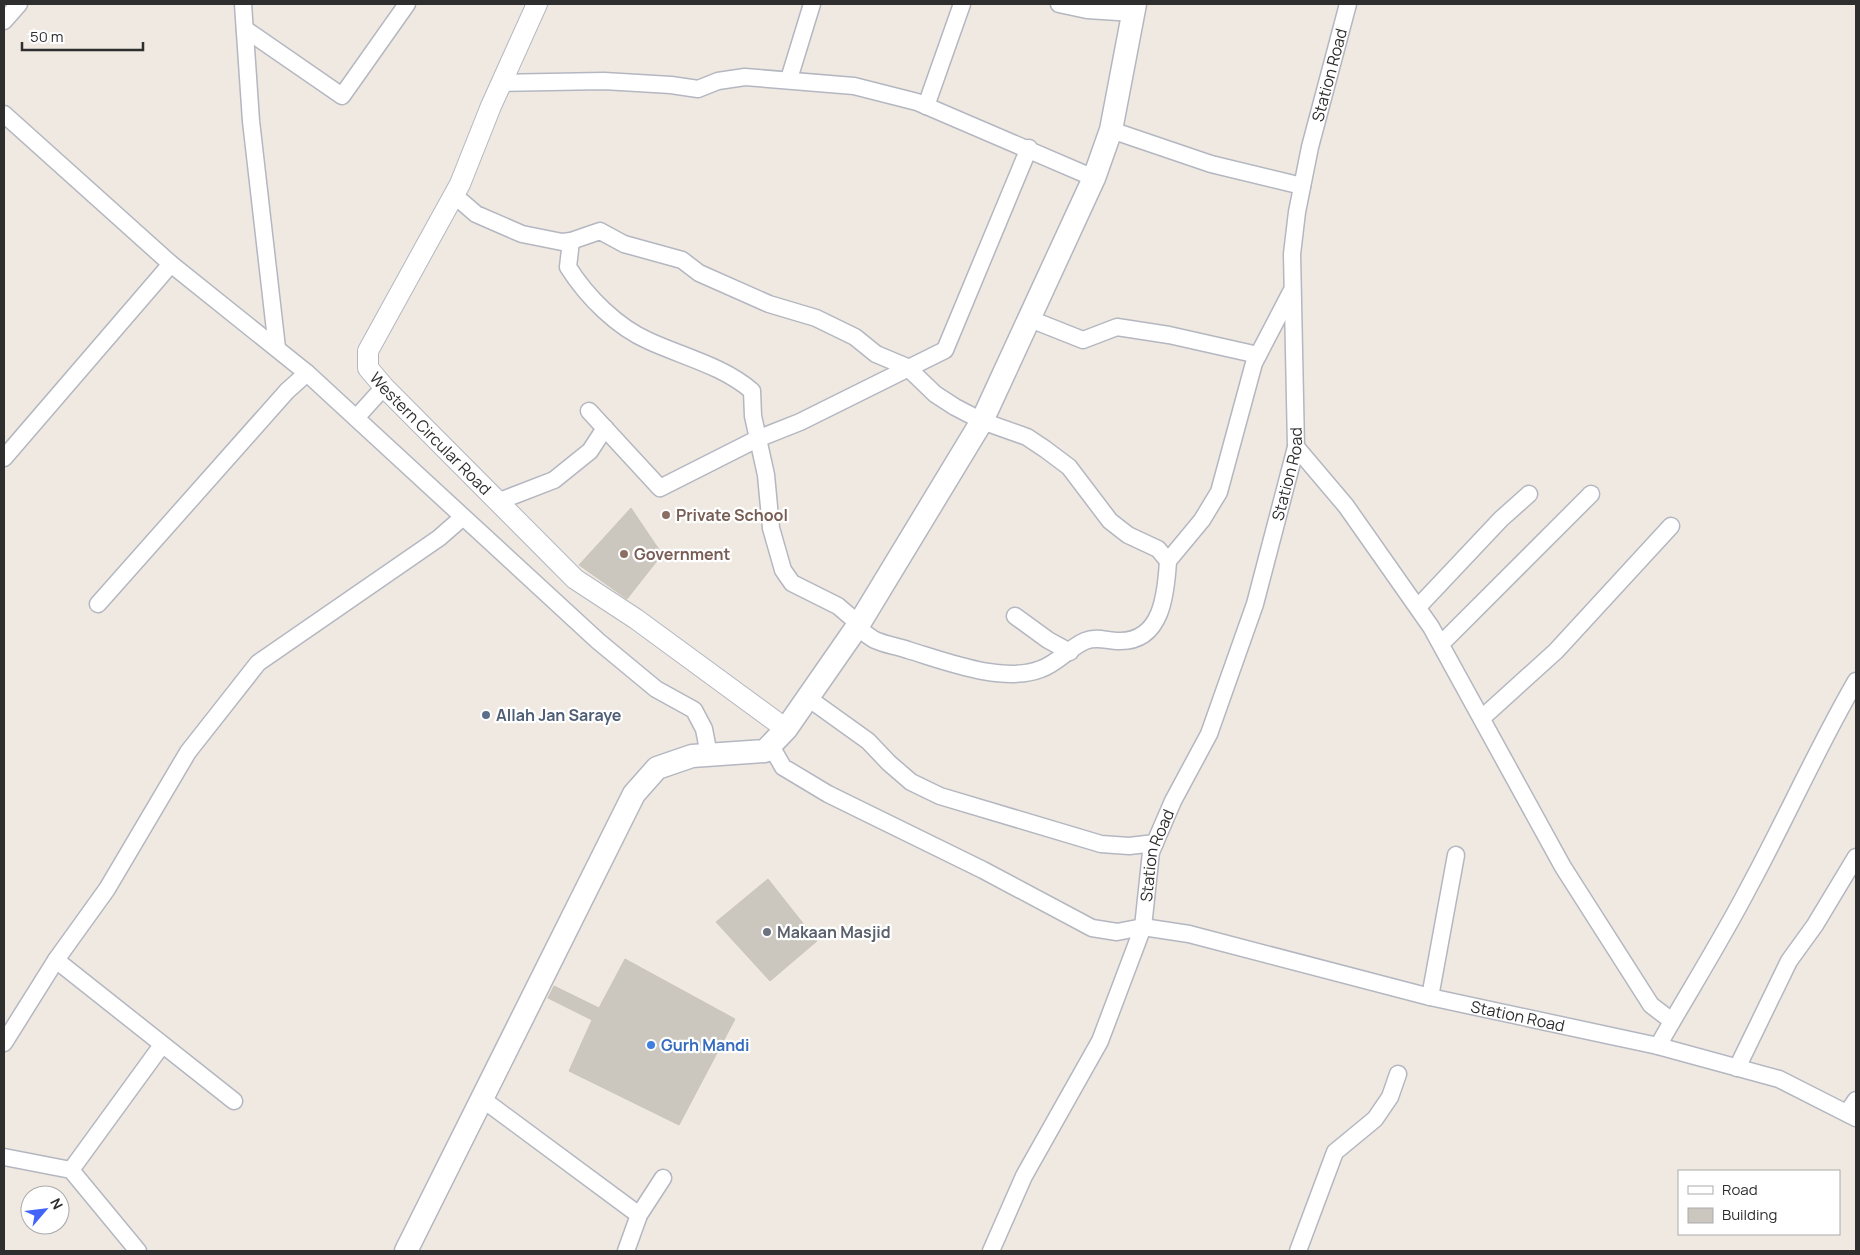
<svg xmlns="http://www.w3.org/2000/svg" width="1860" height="1255" font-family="Manrope,sans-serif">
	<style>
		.building { fill: #cbc7bf; stroke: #cbc5ba }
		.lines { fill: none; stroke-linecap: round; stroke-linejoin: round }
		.minor-casing { stroke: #b4b7c1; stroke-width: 19 }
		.tertiary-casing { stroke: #b4b7c1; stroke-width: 22 }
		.secondary-casing { stroke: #b4b7c1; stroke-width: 25 }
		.minor { stroke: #fff; stroke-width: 16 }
		.tertiary { stroke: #fff; stroke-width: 20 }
		.secondary { stroke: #fff; stroke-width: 22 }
		.education-dot { fill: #8d6e63; stroke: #fff; stroke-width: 2 }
		.service-dot { fill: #5c6f8a; stroke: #fff; stroke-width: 2 }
		.worship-dot { fill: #6b7280; stroke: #fff; stroke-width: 2 }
		.shop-dot { fill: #3f7fe0; stroke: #fff; stroke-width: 2 }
		.labels { text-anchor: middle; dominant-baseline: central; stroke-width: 4.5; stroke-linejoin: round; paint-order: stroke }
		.street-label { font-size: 16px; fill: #2e2e2e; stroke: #fff }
		.education-label { font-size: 16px; font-weight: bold; fill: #785e54; stroke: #fff; text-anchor: start }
		.service-label { font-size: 16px; font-weight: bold; fill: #4e5e75; stroke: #fff; text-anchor: start }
		.worship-label { font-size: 16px; font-weight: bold; fill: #5b616d; stroke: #fff; text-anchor: start }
		.shop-label { font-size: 16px; font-weight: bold; fill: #366cbe; stroke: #fff; text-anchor: start }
	</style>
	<rect width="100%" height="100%" fill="#efe9e1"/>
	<g class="building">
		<polygon points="631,508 660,551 660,557 627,599 579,565"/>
		<polygon points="768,879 817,941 770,981 716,922"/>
		<polygon points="625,959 735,1019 679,1125 569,1071 592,1020 548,998 554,986 599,1008"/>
	</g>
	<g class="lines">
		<g class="minor-casing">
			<g id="minor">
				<polyline points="243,4 251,121 277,348"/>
				<polyline points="1059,4 1087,10 1134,13"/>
				<polyline points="4,21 19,4"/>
				<polyline points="245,29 342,96 407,4"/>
				<polyline points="789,79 812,4"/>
				<polyline points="501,83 604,81 671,85 698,89 718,81 745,77 854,86 917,102 1094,178"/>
				<polyline points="926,106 962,4"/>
				<polyline points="4,114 171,264 307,373 598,641 656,689 694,710 704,729 709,755"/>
				<polyline points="1111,130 1211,164 1302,186"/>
				<path d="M454 195 476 214 522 234 562 242 571 241 600 231 624 244 682 260 699 273 769 304 816 318 855 337 876 354 907 367 935 394 955 407 982 421 1027 437 1045 449 1069 467 1110 521 1128 535 1158 549 1168 561C1166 594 1162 642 1119 641 1107 641 1097 636 1085 641 1069 648 1058 663 1041 669 1003 684 945 661 908 650 897 646 886 645 875 640 869 637 863 631 856 627"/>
				<path d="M571 241 568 267C587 297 617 327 649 341 684 357 723 366 752 391L753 416 766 475 771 528 783 570 792 583 838 606 859 624"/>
				<polyline points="1030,319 1083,340 1117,327 1169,335 1258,355"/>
				<polyline points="589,411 660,488 757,439 800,422 945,350 1029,148"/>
				<polyline points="356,418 384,387"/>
				<polyline points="1296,447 1346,506 1431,627 1563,867 1651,1005 1672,1021"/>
				<polyline points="4,458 171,264"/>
				<polyline points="497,502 554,480 590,451 605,428"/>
				<polyline points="1168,561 1202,520 1219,492 1254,363 1291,292"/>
				<polyline points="98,604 287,391 307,373"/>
				<polyline points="1418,607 1501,519 1529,494"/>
				<polyline points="1015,616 1048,640 1070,652"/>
				<polyline points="1441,644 1591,494"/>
				<polyline points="808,698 868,741 889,763 911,782 940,796 1101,844 1129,846 1155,843"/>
				<polyline points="1482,718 1556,651 1671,526"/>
				<path id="s1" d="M771 746 783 767 828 794 983 870 1092 928 1117 932 1143 927 1189 934 1430 997 1658 1046 1779 1079 1856 1118"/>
				<polyline points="56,960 234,1101"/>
				<polyline points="1430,997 1456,855"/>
				<polyline points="4,1043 56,960 107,889 188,752 258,663 439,538 463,517"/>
				<path d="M1658 1046C1688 993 1721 941 1749 887 1786 819 1817 748 1856 681"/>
				<polyline points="1737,1068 1789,961 1815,925 1856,857"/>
				<polyline points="481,1098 639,1215"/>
				<polyline points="1847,1113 1856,1100"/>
				<polyline points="4,1157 71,1170 138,1251"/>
				<polyline points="71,1170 162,1045"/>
				<polyline points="626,1251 639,1215 663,1178"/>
				<path id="s2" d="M991 1251 1024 1176 1100 1041 1143 927 1151 852 1173 801 1209 734 1255 604 1296 447 1292 254 1297 212 1310 147 1348 4"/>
				<polyline points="1298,1251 1335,1152 1375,1119 1390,1097 1398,1074"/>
			</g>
		</g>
		<g class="tertiary-casing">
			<g id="tertiary">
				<path id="s3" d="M537 4 491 106 460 184 368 351V368L384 387 575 579 636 619 786 729"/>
			</g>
		</g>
		<g class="secondary-casing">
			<polyline id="secondary" points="406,1251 634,794 657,768 692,756 765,751 786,729 859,624 982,421 1094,178 1111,130 1135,4"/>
		</g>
		<use href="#minor" class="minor"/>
		<use href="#tertiary" class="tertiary"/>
		<use href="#secondary" class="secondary"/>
	</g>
	<g class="education-dot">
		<circle cx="666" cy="515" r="5"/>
		<circle cx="624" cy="554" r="5"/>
	</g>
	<circle class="service-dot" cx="486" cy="715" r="5"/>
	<circle class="worship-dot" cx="767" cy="932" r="5"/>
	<circle class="shop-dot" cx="651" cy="1045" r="5"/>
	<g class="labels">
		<g class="street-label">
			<text stroke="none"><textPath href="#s2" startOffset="1242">Station Road</textPath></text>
			<text stroke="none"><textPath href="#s3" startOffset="494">Western Circular Road</textPath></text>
			<text stroke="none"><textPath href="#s2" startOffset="838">Station Road</textPath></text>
			<text stroke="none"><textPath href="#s2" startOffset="432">Station Road</textPath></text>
			<text stroke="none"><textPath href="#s1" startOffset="810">Station Road</textPath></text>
		</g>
		<g class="education-label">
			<text x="676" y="515">Private School</text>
			<text x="634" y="554">Government</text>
		</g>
		<g class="service-label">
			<text x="496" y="715">Allah Jan Saraye</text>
		</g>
		<g class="worship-label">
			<text x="777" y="932">Makaan Masjid</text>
		</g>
		<g class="shop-label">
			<text x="661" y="1045">Gurh Mandi</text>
		</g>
	</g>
	<rect width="1860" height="1255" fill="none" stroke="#2e2e2e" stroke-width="10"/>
	<rect x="1678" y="1170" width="162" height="65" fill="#ffffff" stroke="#ababab"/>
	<rect x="1688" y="1186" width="25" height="8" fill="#ffffff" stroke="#ababab"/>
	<text x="1722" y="1195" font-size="15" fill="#2e2e2e">Road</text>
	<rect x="1688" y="1208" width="25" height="15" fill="#cbc7bf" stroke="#ababab"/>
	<text x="1722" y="1220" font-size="15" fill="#2e2e2e">Building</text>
	<g transform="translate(45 1210) rotate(62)"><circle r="24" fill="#ffffff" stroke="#ababab"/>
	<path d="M0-4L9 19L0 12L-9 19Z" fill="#4264fb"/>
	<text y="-8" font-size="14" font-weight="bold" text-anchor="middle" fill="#2e2e2e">N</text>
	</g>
	<path d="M22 42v8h121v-8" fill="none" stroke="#2e2e2e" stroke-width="2.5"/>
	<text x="30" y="42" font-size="15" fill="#2e2e2e" stroke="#ffffff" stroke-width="4" paint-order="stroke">50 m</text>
</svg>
